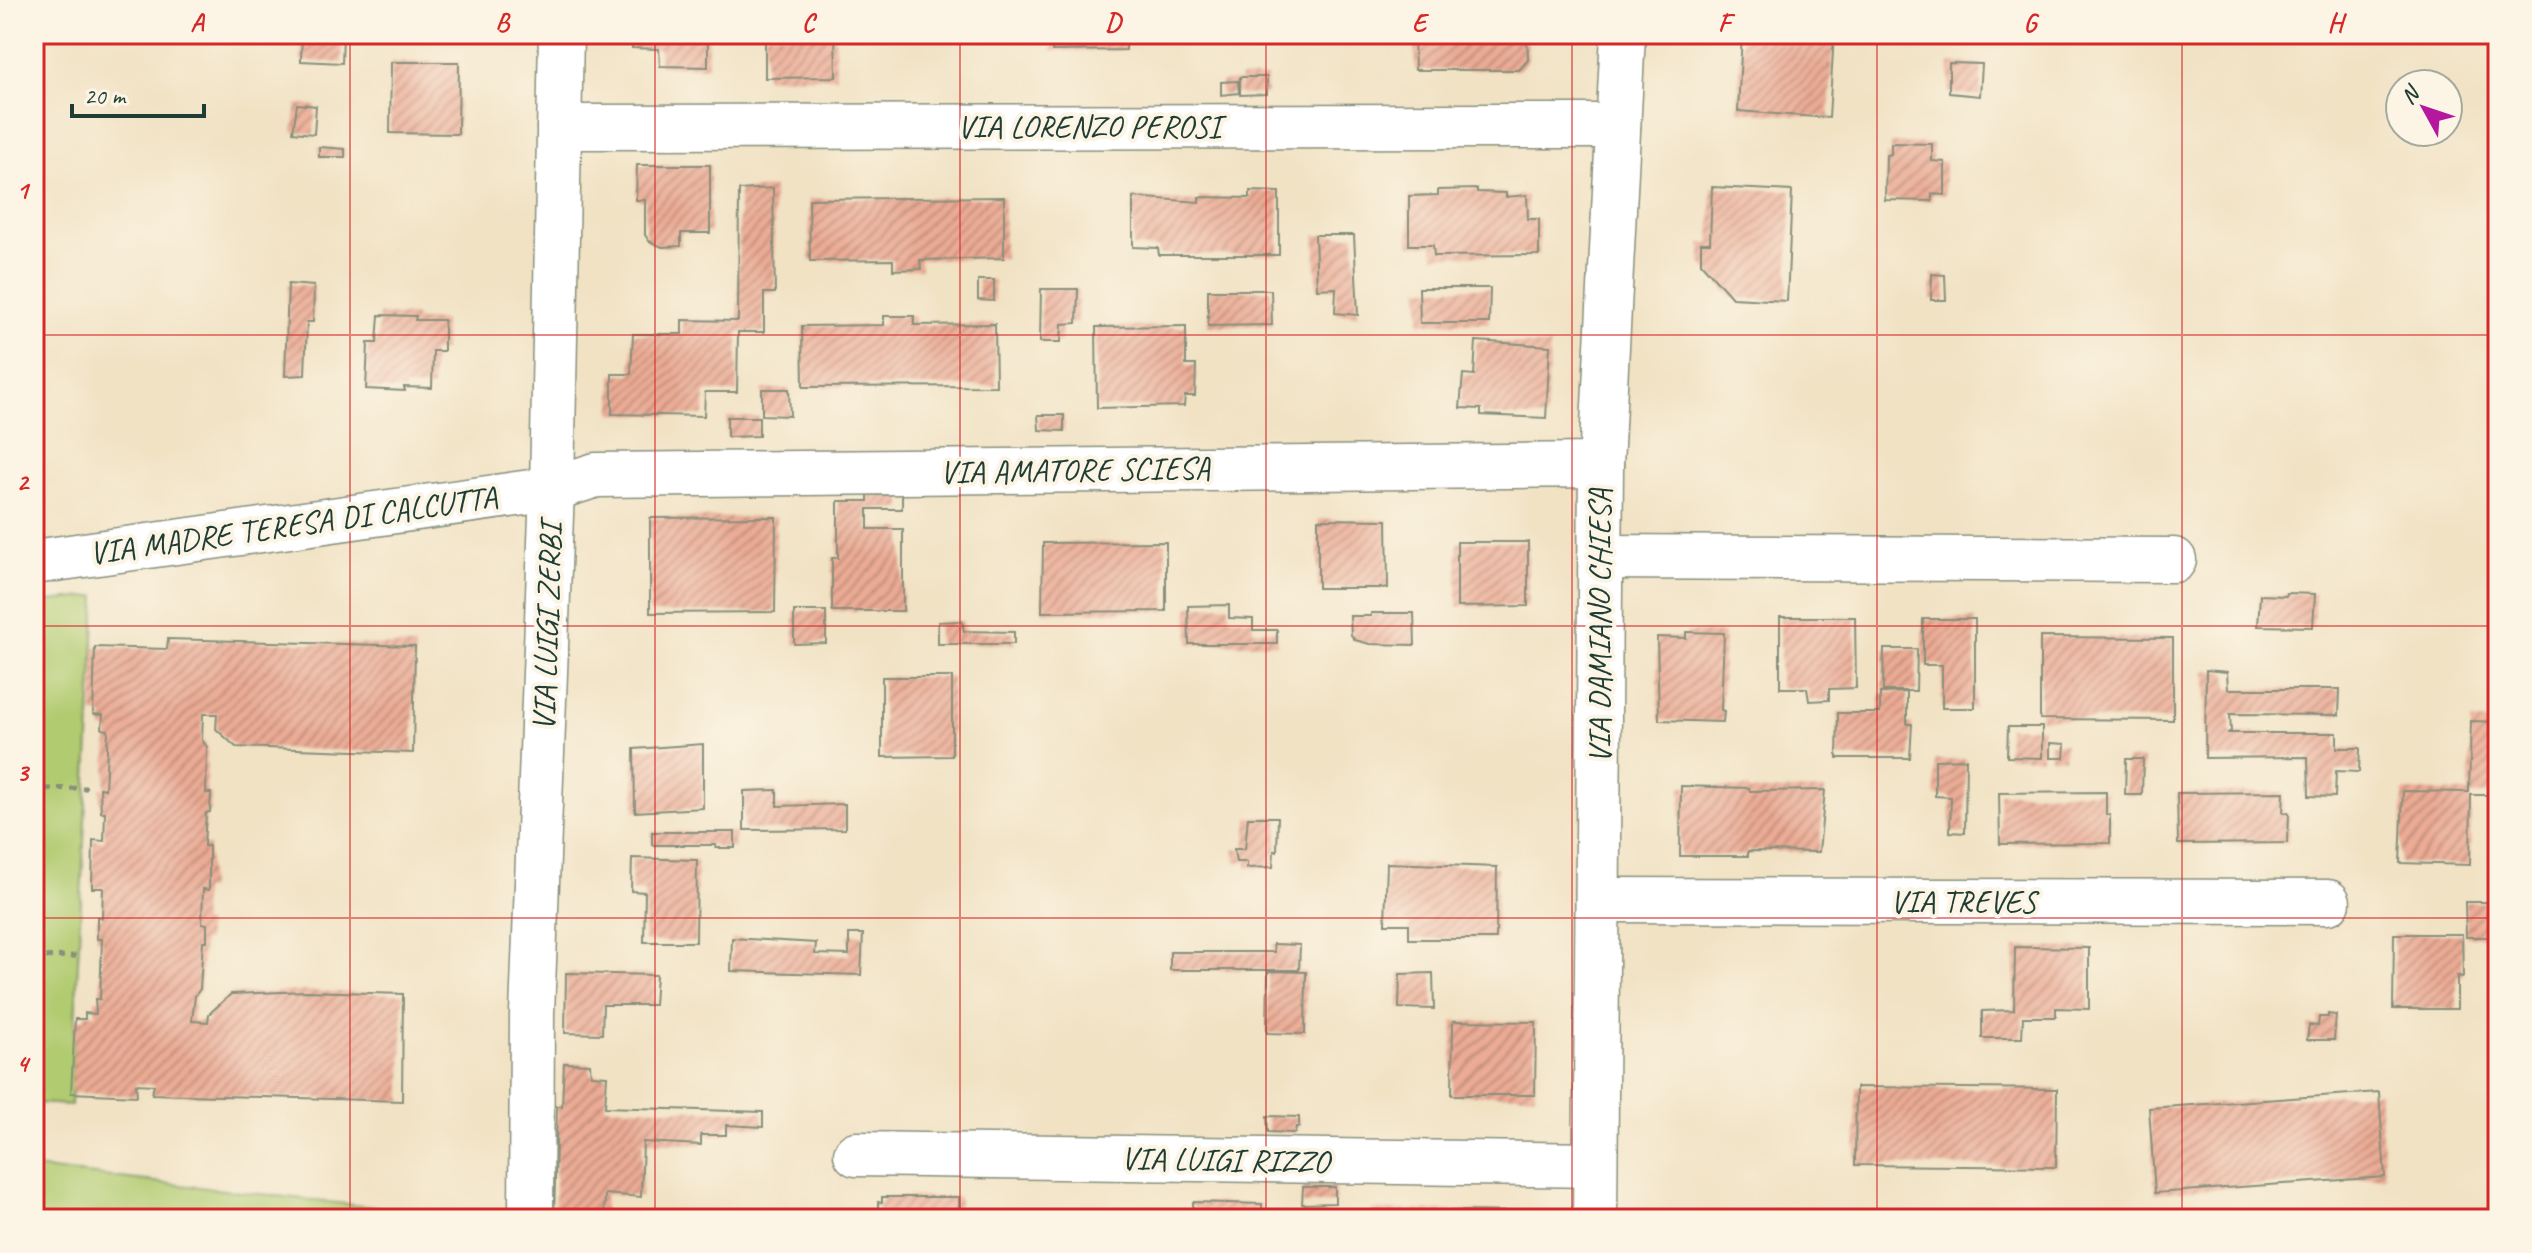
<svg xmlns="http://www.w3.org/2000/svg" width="2532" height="1253" font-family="Caveat,sans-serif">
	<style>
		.park { fill: #b1cb70; stroke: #688452; stroke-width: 2 }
		.building { fill: url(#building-hatch) }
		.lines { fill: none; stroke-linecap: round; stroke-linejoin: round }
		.minor-casing { stroke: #88907c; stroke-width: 47 }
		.tertiary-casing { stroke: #88907c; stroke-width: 47 }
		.path { stroke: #88907c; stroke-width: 5; stroke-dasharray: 6 6; stroke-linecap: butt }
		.minor { stroke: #fff; stroke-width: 44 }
		.tertiary { stroke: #fff; stroke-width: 44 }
		.grid { fill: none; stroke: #d62828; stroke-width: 2; stroke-opacity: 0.55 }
		.labels { text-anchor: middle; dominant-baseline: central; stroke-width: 8; stroke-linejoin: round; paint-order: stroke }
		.street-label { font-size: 32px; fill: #1f3d34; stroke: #fcf5e5 }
		.neatline { fill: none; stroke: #d62828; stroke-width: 3 }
		.grid-label { font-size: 26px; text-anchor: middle; font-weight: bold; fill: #d62828 }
	</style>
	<defs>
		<pattern id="building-hatch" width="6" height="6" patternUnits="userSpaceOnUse" patternTransform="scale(2)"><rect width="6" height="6" fill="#ebab94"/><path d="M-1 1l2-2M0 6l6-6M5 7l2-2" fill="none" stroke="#be8c7a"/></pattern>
	</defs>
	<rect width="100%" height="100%" fill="#fcf5e5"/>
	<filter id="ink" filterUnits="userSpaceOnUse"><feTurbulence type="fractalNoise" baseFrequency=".0125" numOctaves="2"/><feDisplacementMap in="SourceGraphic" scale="16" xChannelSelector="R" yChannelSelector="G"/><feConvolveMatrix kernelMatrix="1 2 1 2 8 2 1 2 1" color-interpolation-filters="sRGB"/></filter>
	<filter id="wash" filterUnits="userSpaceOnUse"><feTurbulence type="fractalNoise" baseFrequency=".006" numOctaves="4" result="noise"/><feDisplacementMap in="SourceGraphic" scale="32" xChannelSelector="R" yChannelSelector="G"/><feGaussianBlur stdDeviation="1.8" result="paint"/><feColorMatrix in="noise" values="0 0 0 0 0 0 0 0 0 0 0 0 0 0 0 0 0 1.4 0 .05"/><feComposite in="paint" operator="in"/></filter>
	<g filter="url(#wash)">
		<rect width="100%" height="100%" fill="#f1e2c4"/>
		<g class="park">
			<polygon points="96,596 71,1105 34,1103 34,603"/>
			<polygon points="34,1168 459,1217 458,1219 34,1219"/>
		</g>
		<g id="blocks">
			<g class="building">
				<polygon points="302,34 343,34 342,63 301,61"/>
				<polygon points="349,34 417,34 417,39 350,38"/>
				<polygon points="632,34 708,34 708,67 660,66 659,49 632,48"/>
				<polygon points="765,34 835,34 836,77 765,78"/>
				<polygon points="1052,34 1126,34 1126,50 1052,51"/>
				<polygon points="1414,34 1527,34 1528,60 1519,70 1415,70"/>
				<polygon points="1742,34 1834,34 1829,118 1738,111"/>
				<polygon points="1887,34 1936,34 1935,42 1887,43"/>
				<polygon points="391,62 459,62 458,134 390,133"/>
				<polygon points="1949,63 1982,64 1980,96 1949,93"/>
				<polygon points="1240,77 1267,77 1267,94 1240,95"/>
				<polygon points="1238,81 1239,93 1221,95 1221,82"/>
				<polygon points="297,104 316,106 314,134 293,132"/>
				<polygon points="1891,143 1932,144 1932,161 1945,162 1945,195 1932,194 1932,201 1885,200 1886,155 1891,154"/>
				<polygon points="319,147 345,149 345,157 319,157"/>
				<polygon points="637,165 710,165 710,233 681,233 681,246 662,247 649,241 645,235 645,200 636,200"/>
				<polygon points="1712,187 1792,191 1787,301 1732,298 1701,263 1701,243 1710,243"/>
				<polygon points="773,188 775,293 764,293 764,332 738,332 737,392 705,392 704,416 612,414 612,374 631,374 633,334 682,334 682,320 738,321 739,190"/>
				<polygon points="1477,189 1477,192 1506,193 1506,197 1527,195 1528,219 1539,219 1539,255 1434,256 1433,245 1409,245 1409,196 1438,195 1438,190"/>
				<polygon points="1250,191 1279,192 1279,255 1159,255 1158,248 1133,247 1133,197 1199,202 1199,197 1250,198"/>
				<polygon points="1004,197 1004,258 920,260 921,269 893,270 893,260 810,261 809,199"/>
				<polygon points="1315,235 1354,235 1358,315 1335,313 1336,288 1317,289"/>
				<polygon points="1932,274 1945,275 1946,300 1931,300"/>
				<polygon points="978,280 994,280 994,301 978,300"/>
				<polygon points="288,284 314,286 313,322 307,322 305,375 285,376"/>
				<polygon points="1419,288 1490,288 1489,323 1420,323"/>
				<polygon points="1041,289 1078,289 1077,323 1062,324 1061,342 1040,342"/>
				<polygon points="1208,290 1271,290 1272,325 1208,326"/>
				<polygon points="379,315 416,316 415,320 444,320 444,351 433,351 432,388 404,387 405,391 366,389 368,343 377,343"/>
				<polygon points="884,316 914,316 914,325 995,324 996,386 803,387 802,326 884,325"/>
				<polygon points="1186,326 1186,365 1196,365 1195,396 1185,396 1184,406 1097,408 1096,327"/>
				<polygon points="1476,341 1550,346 1546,418 1481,415 1481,409 1460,408 1463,374 1474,375"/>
				<polygon points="762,389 789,389 790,416 762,415"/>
				<polygon points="1038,415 1064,415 1064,431 1039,430"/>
				<polygon points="727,417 759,417 759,436 727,437"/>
				<polygon points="902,494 902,509 868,509 868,529 903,529 903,611 832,611 832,558 838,558 838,501 868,501 868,495"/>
				<polygon points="776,517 775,612 650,613 650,518"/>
				<polygon points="1318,519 1387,520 1388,588 1318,588"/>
				<polygon points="1166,542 1166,611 1042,612 1043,543"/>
				<polygon points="1457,542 1528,542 1528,606 1457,607"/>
				<polygon points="2287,593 2315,594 2313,627 2258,626 2260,595 2286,596"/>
				<polygon points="1229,605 1229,618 1253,619 1253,630 1277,630 1277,644 1189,644 1188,606"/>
				<polygon points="794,611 826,611 826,643 794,644"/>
				<polygon points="1371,613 1414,613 1415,645 1370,644 1355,640 1351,635 1350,616 1371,616"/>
				<polygon points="1780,617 1855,617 1856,688 1829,689 1829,700 1809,701 1807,688 1780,688"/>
				<polygon points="1923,619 1975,619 1975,708 1942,708 1942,665 1923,665"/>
				<polygon points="962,621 964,631 1014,632 1014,644 938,644 938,622"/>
				<polygon points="1686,632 1724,633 1721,710 1724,711 1723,722 1659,720 1657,637 1686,638"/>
				<polygon points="2040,637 2173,638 2173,720 2040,719"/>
				<polygon points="168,639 415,646 413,753 236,747 216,729 217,714 203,714 202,740 207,747 206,793 211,793 210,812 206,813 204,846 209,846 209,890 203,889 202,923 207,924 207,941 203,941 200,989 195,996 192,1021 208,1022 209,1014 231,994 307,991 403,994 402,1101 152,1094 154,1085 136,1084 137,1096 71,1093 75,1019 85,1019 85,1013 96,1014 95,999 100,999 102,939 97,939 97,917 102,918 103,888 92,888 93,840 104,841 105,812 101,812 100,788 105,789 108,730 102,729 103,715 93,714 95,647 167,649"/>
				<polygon points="1884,649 1917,649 1916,691 1883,691"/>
				<polygon points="2206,670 2227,672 2228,689 2340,689 2339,715 2230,714 2231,731 2228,733 2337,733 2337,748 2360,748 2359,772 2336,771 2335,797 2309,796 2308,757 2205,758"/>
				<polygon points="882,677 952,677 952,756 882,757"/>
				<polygon points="1907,692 1907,724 1912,724 1910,758 1837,758 1838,713 1880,713 1880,693"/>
				<polygon points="2471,721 2498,722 2498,795 2471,795 2470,865 2400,863 2403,791 2469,792"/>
				<polygon points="2008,727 2042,727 2042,758 2007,757"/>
				<polygon points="2050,743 2065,744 2064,758 2050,758"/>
				<polygon points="703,744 703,808 635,812 634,749"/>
				<polygon points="1966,759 1965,833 1950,832 1951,797 1935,796 1935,760"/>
				<polygon points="2126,759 2143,759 2142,795 2125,795"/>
				<polygon points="1681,786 1749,788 1750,791 1825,790 1819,852 1748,851 1748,856 1680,856"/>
				<polygon points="777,790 777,806 845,804 845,829 744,830 744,791"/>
				<polygon points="2106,792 2106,815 2110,815 2110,843 2000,844 1999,793"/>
				<polygon points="2284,792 2283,813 2289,813 2288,843 2178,844 2177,793"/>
				<polygon points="1248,817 1278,817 1277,851 1274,851 1273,867 1247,868 1247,862 1236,862 1234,849 1245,849"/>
				<polygon points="652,832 735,832 735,848 716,848 716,845 652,845"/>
				<polygon points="632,858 697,860 696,942 644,942 645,892 631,891"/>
				<polygon points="1387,863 1497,867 1496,939 1409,939 1409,924 1385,924"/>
				<polygon points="2465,902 2498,902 2498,937 2466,937"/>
				<polygon points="849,934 863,934 861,975 731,971 732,938 816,943 815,954 849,955"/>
				<polygon points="2394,934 2462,934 2463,977 2457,976 2457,1009 2393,1009"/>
				<polygon points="1273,944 1300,945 1299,970 1170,970 1170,952 1274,952"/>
				<polygon points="2015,947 2089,948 2089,1009 2056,1008 2056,1017 2023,1017 2022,1038 1982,1038 1982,1011 2014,1010"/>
				<polygon points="1268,971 1306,972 1305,1034 1267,1033"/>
				<polygon points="566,973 656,975 654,1005 603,1005 602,1034 565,1033"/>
				<polygon points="1433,973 1434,1009 1399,1008 1400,974"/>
				<polygon points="2328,1014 2336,1015 2334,1040 2307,1040 2309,1025 2318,1026 2319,1017 2328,1017"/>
				<polygon points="1453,1021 1536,1022 1535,1095 1452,1095"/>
				<polygon points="564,1063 590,1064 591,1075 607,1076 605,1107 763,1112 763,1127 726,1125 726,1135 701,1135 701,1145 643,1142 641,1197 605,1194 604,1219 554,1219 557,1106 562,1106"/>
				<polygon points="1856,1087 2057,1089 2056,1167 1855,1165"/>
				<polygon points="2379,1092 2385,1177 2155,1193 2149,1108"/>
				<polygon points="1267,1116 1299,1117 1299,1127 1296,1127 1295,1133 1268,1132"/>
				<polygon points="1303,1187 1335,1187 1335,1203 1302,1204"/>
				<polygon points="882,1197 959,1197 959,1210 968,1209 968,1219 878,1219 878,1202 882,1203"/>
				<polygon points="1193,1202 1262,1204 1262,1219 1193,1219"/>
				<polygon points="1372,1210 1532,1212 1532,1219 1372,1219"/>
			</g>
		</g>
	</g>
	<g filter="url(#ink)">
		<use href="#blocks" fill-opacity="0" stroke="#88907c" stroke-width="2"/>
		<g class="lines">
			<g class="minor-casing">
				<g id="minor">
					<polyline points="559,127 1618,126"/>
					<polyline points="552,489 596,475 1601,465"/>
					<polyline points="1600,557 2174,560"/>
					<polyline points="1598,900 2328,902"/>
					<polyline points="856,1154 1594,1165"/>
					<polyline points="1595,1219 1601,465 1623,34"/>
				</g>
			</g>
			<g class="tertiary-casing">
				<g id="tertiary">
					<polyline points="34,562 552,489"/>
					<polyline points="531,1219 532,1014 552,489 561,34"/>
				</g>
			</g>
			<g class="path">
				<polyline points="34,789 87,788"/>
				<polyline points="34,957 78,956"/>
			</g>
			<use href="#minor" class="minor"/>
			<use href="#tertiary" class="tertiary"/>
		</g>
	</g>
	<path class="grid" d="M350 34V1219M655 34V1219M960 34V1219M1266 34V1219M1572 34V1219M1877 34V1219M2182 34V1219M34 335H2498M34 626H2498M34 918H2498"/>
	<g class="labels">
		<g class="street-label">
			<text x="1089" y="126">VIA LORENZO PEROSI</text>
			<text transform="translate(1075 470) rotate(-1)">VIA AMATORE SCIESA</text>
			<text transform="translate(293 525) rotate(-8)">VIA MADRE TERESA DI CALCUTTA</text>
			<text transform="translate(1599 626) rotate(-90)">VIA DAMIANO CHIESA</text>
			<text transform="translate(547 627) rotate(-88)">VIA LUIGI ZERBI</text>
			<text x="1963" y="901">VIA TREVES</text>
			<text transform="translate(1225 1160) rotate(1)">VIA LUIGI RIZZO</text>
		</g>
	</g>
	<rect width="2532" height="1253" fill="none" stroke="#fcf5e5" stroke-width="88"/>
	<g transform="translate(2424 108) rotate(310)"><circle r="38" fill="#fcf5e5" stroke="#a4ab9e" stroke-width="2"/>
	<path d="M0-6L14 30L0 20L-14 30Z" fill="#b5179e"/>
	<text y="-12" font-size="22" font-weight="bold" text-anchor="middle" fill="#1f3d34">N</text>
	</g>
	<path d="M72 104v12h132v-12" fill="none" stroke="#1f3d34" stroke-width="4"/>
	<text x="84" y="104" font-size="24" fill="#1f3d34" stroke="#fcf5e5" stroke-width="6" paint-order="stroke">20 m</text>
	<rect x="44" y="44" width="2444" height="1165" class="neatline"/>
	<g class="grid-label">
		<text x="197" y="31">A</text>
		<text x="502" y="31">B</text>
		<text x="808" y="31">C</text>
		<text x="1113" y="31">D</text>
		<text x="1419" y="31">E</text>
		<text x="1724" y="31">F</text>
		<text x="2030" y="31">G</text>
		<text x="2335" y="31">H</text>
		<text x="22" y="199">1</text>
		<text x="22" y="490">2</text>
		<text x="22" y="781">3</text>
		<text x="22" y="1072">4</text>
	</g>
</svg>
